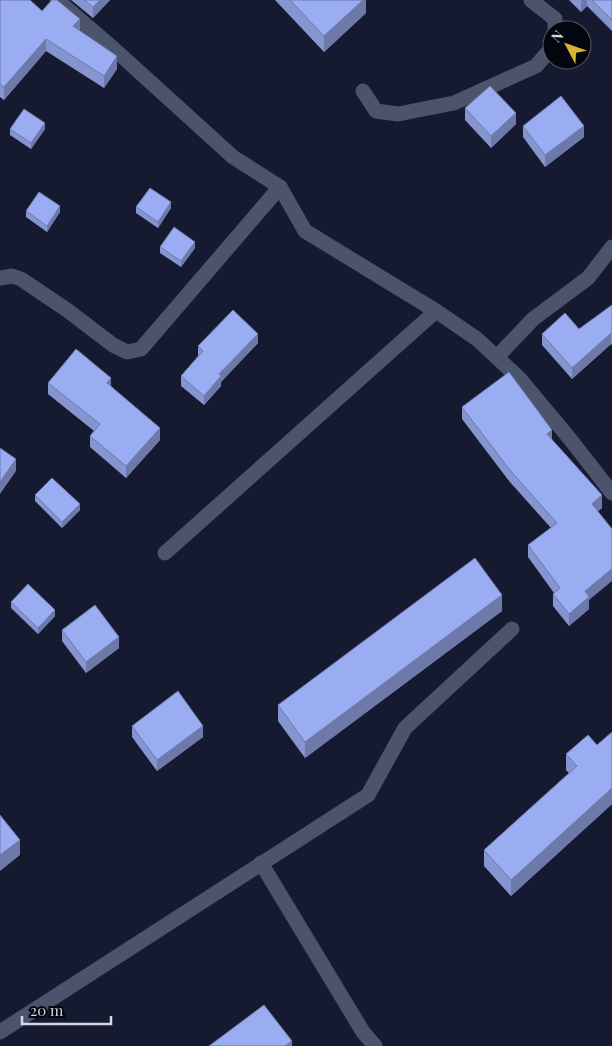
<svg xmlns="http://www.w3.org/2000/svg" width="612" height="1046" font-family="'Playfair Display',serif">
	<style>
		.lines { fill: none; stroke-linecap: round; stroke-linejoin: round }
		.minor { stroke: #4c536c; stroke-width: 15 }
		.wall { fill: #8595d0 }
		.shaded-wall { fill: #6c79a9 }
		.building { fill: #9badf2; stroke: #6c79a9 }
	</style>
	<rect width="100%" height="100%" fill="#151a30"/>
	<g class="lines">
		<g class="minor">
			<polyline points="57,0 114,49 233,157 280,187 305,231 436,311 477,339 520,379 570,439 612,493"/>
			<polyline points="531,0 555,19 555,30"/>
			<polyline points="363,91 376,111 398,114 454,103 536,66 549,51 552,43"/>
			<polyline points="0,278 12,276 21,279 67,310 113,345 127,352 141,349 280,187"/>
			<polyline points="497,357 533,319 588,278 612,247"/>
			<polyline points="165,553 436,311"/>
			<polyline points="261,863 363,1032 375,1046"/>
			<polyline points="0,1032 368,795 405,728 512,629"/>
		</g>
	</g>
	<g class="wall">
		<polygon points="0,0 42,11 80,31 117,69 104,88 46,51 4,100 0,97"/>
		<polygon points="71,0 110,0 93,18"/>
		<polygon points="275,0 366,0 366,13 324,52"/>
		<polygon points="569,0 612,0 612,31 587,6 581,12"/>
		<polygon points="465,108 516,124 491,148 465,120"/>
		<polygon points="523,126 584,137 545,167 523,137"/>
		<polygon points="10,129 45,129 31,149 10,135"/>
		<polygon points="136,207 171,208 158,228 136,213"/>
		<polygon points="26,211 60,212 47,232 26,217"/>
		<polygon points="160,247 195,248 181,267 160,253"/>
		<polygon points="612,305 612,345 611,344 572,379 542,345 542,334 579,329"/>
		<polygon points="258,343 221,382 221,386 204,405 181,386 181,376 198,356 198,346"/>
		<polygon points="48,383 111,386 160,440 126,478 90,447 90,436 94,431 48,394"/>
		<polygon points="462,407 552,440 602,508 598,511 589,600 589,609 569,626 553,606 553,594 554,593 528,557 528,545 551,528 509,481 462,419"/>
		<polygon points="35,495 80,510 62,528 35,501"/>
		<polygon points="11,602 55,616 38,634 11,608"/>
		<polygon points="502,611 305,758 278,721 278,705"/>
		<polygon points="62,630 119,648 86,673 62,641"/>
		<polygon points="132,726 203,737 157,771 132,737"/>
		<polygon points="612,732 612,804 511,896 484,866 484,850 569,773 566,770 566,754 597,745"/>
	</g>
	<g class="shaded-wall">
		<polygon points="100,0 110,0 93,18 93,7"/>
		<polygon points="363,0 366,0 366,13 324,52 324,36"/>
		<polygon points="581,0 587,0 587,6 581,12"/>
		<polygon points="80,19 80,32 73,26"/>
		<polygon points="46,39 46,51 4,100 4,87"/>
		<polygon points="117,56 117,69 104,88 104,76"/>
		<polygon points="516,113 516,124 491,148 491,136"/>
		<polygon points="45,123 45,129 31,149 31,143"/>
		<polygon points="584,126 584,137 545,167 545,155"/>
		<polygon points="171,202 171,208 158,228 158,222"/>
		<polygon points="60,206 60,212 47,232 47,226"/>
		<polygon points="195,242 195,248 181,267 181,261"/>
		<polygon points="611,333 611,344 572,379 572,368"/>
		<polygon points="258,334 258,343 221,382 221,386 204,405 204,396 219,374"/>
		<polygon points="111,378 111,389 107,383"/>
		<polygon points="160,428 160,440 126,478 126,466"/>
		<polygon points="552,430 552,443 547,434"/>
		<polygon points="16,459 16,471 0,494 0,482"/>
		<polygon points="602,495 602,508 592,516 592,504"/>
		<polygon points="80,504 80,510 62,528 62,522"/>
		<polygon points="612,569 612,581 589,600 589,609 569,626 569,614 585,591"/>
		<polygon points="502,595 502,611 305,758 305,742"/>
		<polygon points="55,610 55,616 38,634 38,628"/>
		<polygon points="119,637 119,648 86,673 86,662"/>
		<polygon points="203,726 203,737 157,771 157,760"/>
		<polygon points="612,788 612,804 511,896 511,880"/>
		<polygon points="20,840 20,855 0,871 0,855"/>
		<polygon points="292,1041 292,1046 285,1046"/>
	</g>
	<g class="building">
		<polygon points="0,0 30,0 42,11 52,0 57,0 80,19 73,26 117,56 104,76 46,39 4,87 0,84"/>
		<polygon points="84,0 100,0 93,7"/>
		<polygon points="290,0 363,0 324,36"/>
		<polygon points="592,0 612,0 612,20"/>
		<polygon points="490,86 516,113 491,136 465,108"/>
		<polygon points="561,96 584,126 545,155 523,126"/>
		<polygon points="24,109 45,123 31,143 10,129"/>
		<polygon points="150,188 171,202 158,222 136,207"/>
		<polygon points="39,192 60,206 47,226 26,211"/>
		<polygon points="174,227 195,242 181,261 160,247"/>
		<polygon points="612,305 612,334 611,333 572,368 542,334 565,313 579,329"/>
		<polygon points="233,310 258,334 219,374 221,376 204,396 181,376 203,351 198,346"/>
		<polygon points="76,349 111,378 107,383 160,428 126,466 90,436 100,424 48,383"/>
		<polygon points="509,372 552,430 547,434 602,495 592,504 612,529 612,569 585,591 589,597 569,614 553,594 560,588 528,545 557,523 509,469 462,407"/>
		<polygon points="0,448 16,459 0,482"/>
		<polygon points="52,478 80,504 62,522 35,495"/>
		<polygon points="475,558 502,595 305,742 278,705"/>
		<polygon points="28,584 55,610 38,628 11,602"/>
		<polygon points="95,605 119,637 86,662 62,630"/>
		<polygon points="178,691 203,726 157,760 132,726"/>
		<polygon points="612,732 612,788 511,880 484,850 577,766 566,754 588,735 597,745"/>
		<polygon points="0,815 20,840 0,855"/>
		<polygon points="264,1005 292,1041 285,1046 209,1046"/>
	</g>
	<g transform="translate(567 45) rotate(311)"><circle r="24" fill="#04060f" stroke="#565965"/>
	<path d="M0-4L9 19L0 12L-9 19Z" fill="#d8b434"/>
	<text y="-8" font-size="14" font-weight="bold" text-anchor="middle" fill="#d2d6e5">N</text>
	</g>
	<path d="M22 1016v8h89v-8" fill="none" stroke="#d2d6e5" stroke-width="2.5"/>
	<text x="30" y="1016" font-size="15" fill="#d2d6e5" stroke="#04060f" stroke-width="4" paint-order="stroke">20 m</text>
</svg>
